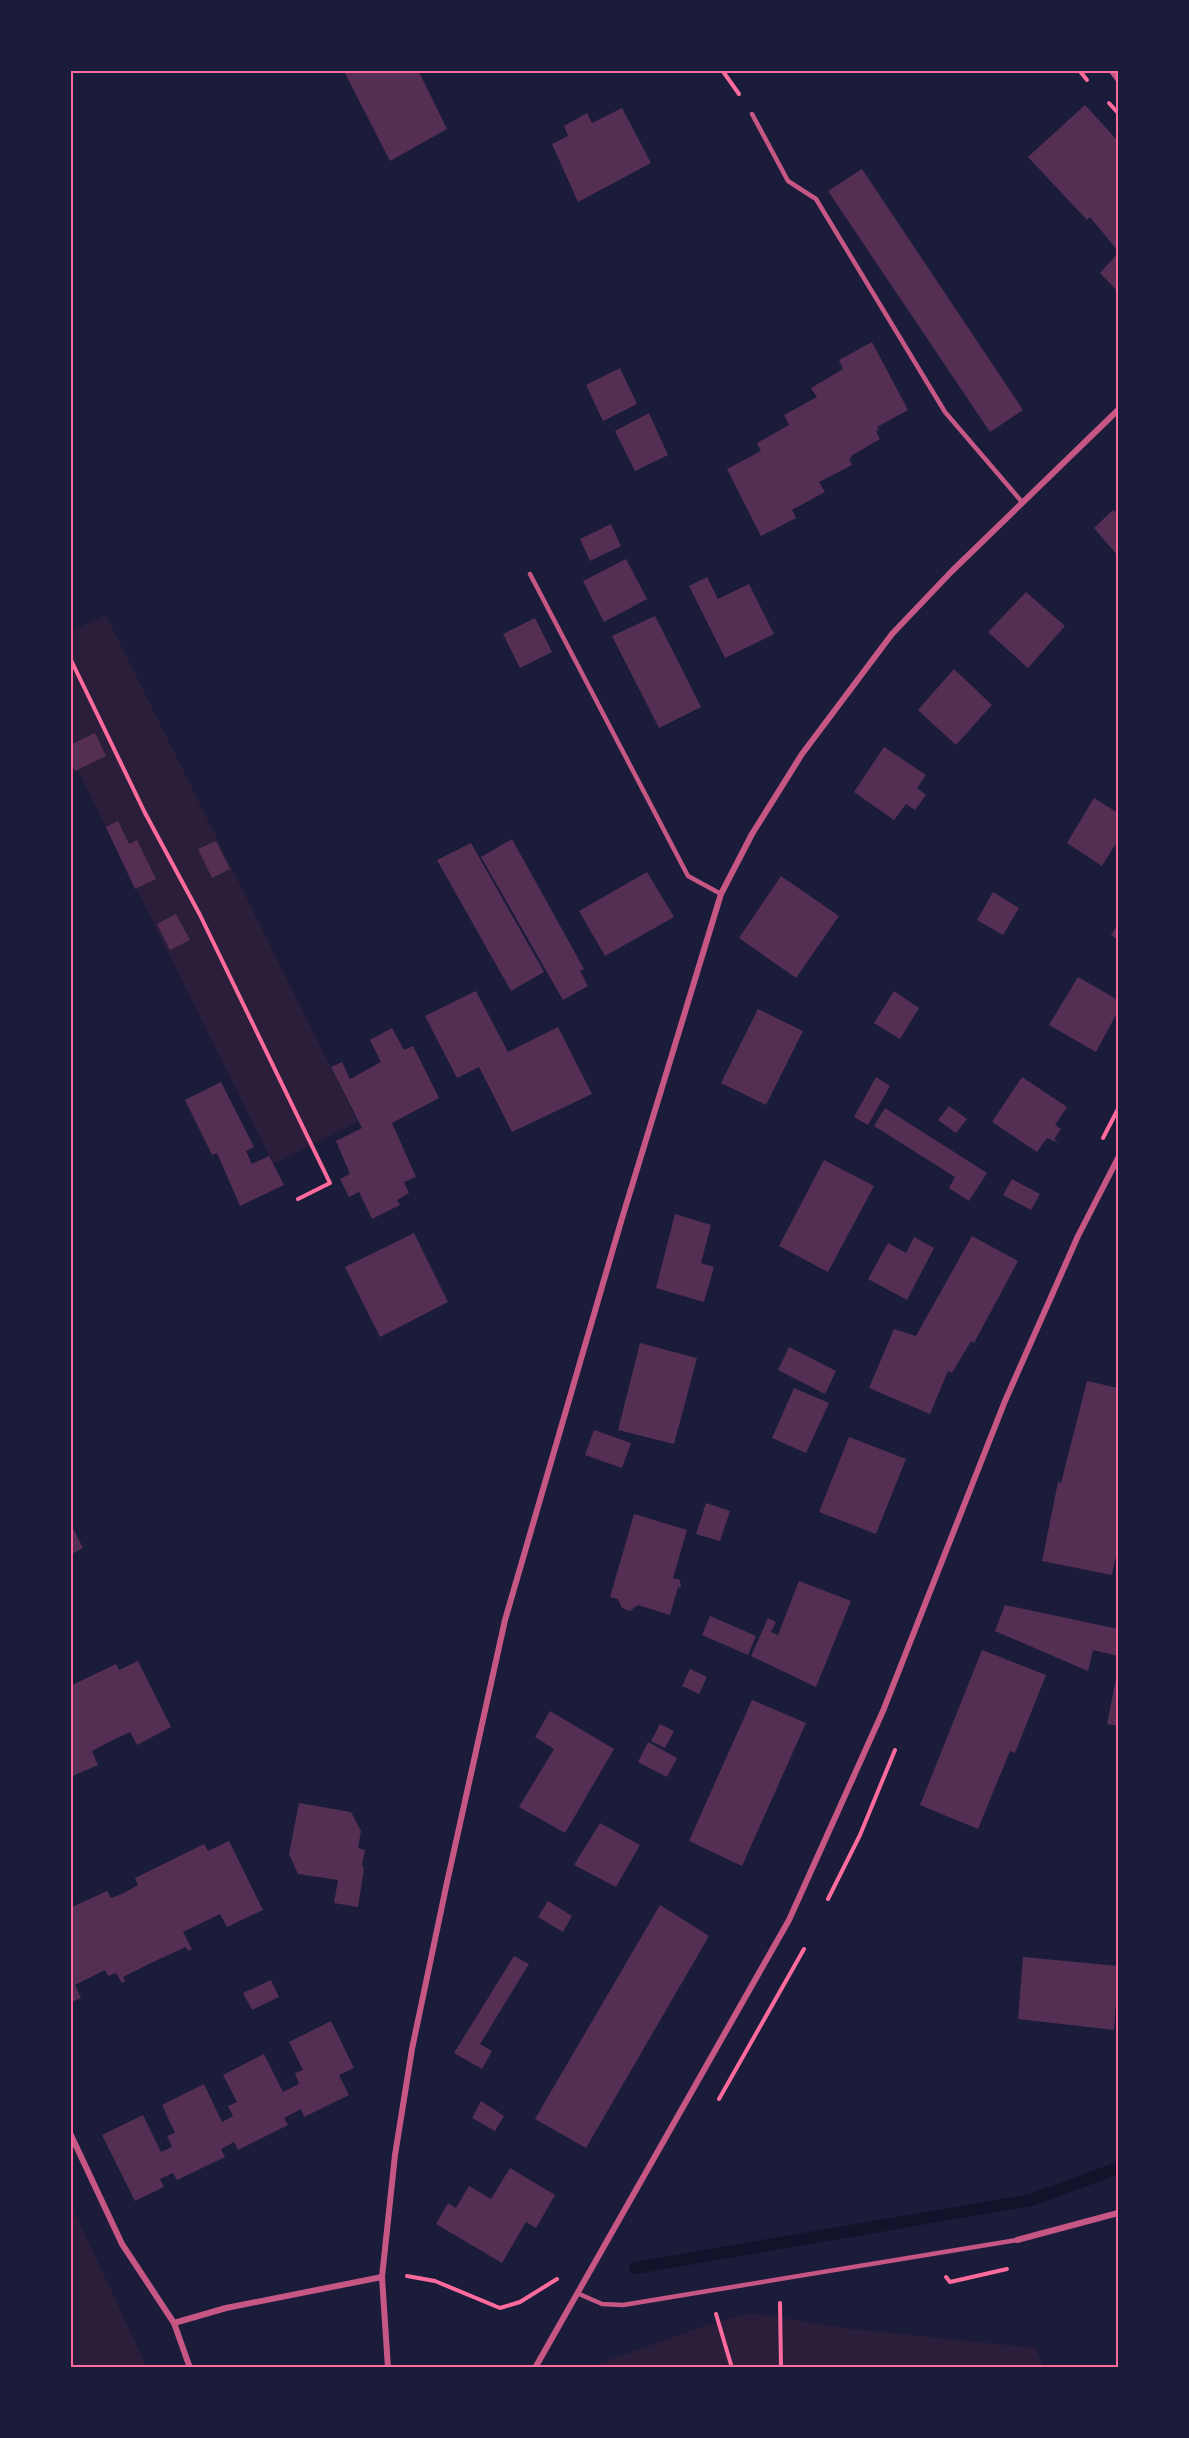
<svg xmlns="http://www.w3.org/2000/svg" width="1189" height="2438" font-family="Figtree,sans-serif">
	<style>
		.green { fill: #2a1e3b }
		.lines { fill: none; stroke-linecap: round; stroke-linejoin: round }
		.stream { stroke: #12122b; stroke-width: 12 }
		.building { fill: #542f53 }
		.path { stroke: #ff6b9d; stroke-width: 4 }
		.service { stroke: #c65784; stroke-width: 4.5 }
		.minor { stroke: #c65784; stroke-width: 6 }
		.neatline { fill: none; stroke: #ff6b9d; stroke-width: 2 }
	</style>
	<rect width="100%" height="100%" fill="#1b1b3a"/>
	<g class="green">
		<polygon points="106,615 358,1122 273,1164 71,757 71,631"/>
		<polygon points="70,2208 73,2209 147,2367 71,2367"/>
		<polygon points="751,2313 844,2328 1036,2348 1043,2367 587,2368 718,2321"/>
	</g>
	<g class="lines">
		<polyline class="stream" points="635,2268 1031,2200 1118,2168"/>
	</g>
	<g class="building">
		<polygon points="346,70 418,70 447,129 390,161 344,71"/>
		<polygon points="1085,105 1118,141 1118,251 1090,217 1087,220 1028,157"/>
		<polygon points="622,108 651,163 578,202 552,144 568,136 564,126 587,113 592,123"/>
		<polygon points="862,169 1023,410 990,432 828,191"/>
		<polygon points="1118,253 1118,292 1100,273"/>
		<polygon points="872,342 908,410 877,427 879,430 876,431 880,439 851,456 852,458 849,459 852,465 819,482 825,492 792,510 796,518 761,536 727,469 761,451 757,443 789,425 784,415 817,397 811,388 843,369 839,360"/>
		<polygon points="620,368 637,404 603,421 586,385"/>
		<polygon points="649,413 668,455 635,471 615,431"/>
		<polygon points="1118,509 1118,556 1094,528 1113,510 1115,512"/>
		<polygon points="611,524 621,546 590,561 580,539"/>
		<polygon points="626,559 647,599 604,622 583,581"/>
		<polygon points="707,577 718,599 749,584 774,634 725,658 689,586"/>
		<polygon points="1026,592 1065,626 1028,668 988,632"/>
		<polygon points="655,616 701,707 659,728 612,636"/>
		<polygon points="535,618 552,652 520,668 503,634"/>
		<polygon points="954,669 992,705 956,745 918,710"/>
		<polygon points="95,733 106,756 75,771 70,761 70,745"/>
		<polygon points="884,747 926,775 917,788 926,795 915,810 906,804 894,820 854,792"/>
		<polygon points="1094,798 1118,813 1118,840 1102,866 1067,843"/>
		<polygon points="118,821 129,844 137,840 156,879 135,889 106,827"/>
		<polygon points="512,839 584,969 580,971 588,986 563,1000 481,857"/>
		<polygon points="216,841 230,869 212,878 198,849"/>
		<polygon points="471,843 544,972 511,991 437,860"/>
		<polygon points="647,872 674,917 605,956 579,911"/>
		<polygon points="781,876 839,916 796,978 739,938"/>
		<polygon points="993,892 1019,908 1003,935 977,920"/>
		<polygon points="176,914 190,940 170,950 157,924"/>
		<polygon points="1118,924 1118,940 1111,935"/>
		<polygon points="1078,977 1118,1000 1118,1011 1096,1052 1049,1025"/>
		<polygon points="476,991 508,1052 558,1027 592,1094 512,1132 479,1067 457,1078 425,1016"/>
		<polygon points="894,991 919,1008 900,1039 874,1023"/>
		<polygon points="758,1009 803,1031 766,1105 721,1083"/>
		<polygon points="392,1028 404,1050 413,1046 439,1098 392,1123 416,1177 404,1182 409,1193 397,1200 400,1205 372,1219 359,1192 349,1197 340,1179 350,1174 336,1141 362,1128 331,1067 342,1062 350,1079 381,1062 370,1040"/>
		<polygon points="876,1077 890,1086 868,1125 854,1117"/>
		<polygon points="1022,1077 1067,1107 1055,1125 1061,1129 1054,1139 1059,1143 1047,1138 1037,1152 992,1122"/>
		<polygon points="221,1082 254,1147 246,1151 252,1164 269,1156 284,1185 240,1206 217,1153 212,1155 185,1100"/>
		<polygon points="949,1106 967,1119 956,1133 938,1120"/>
		<polygon points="885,1108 987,1173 969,1201 949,1188 955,1177 874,1126"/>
		<polygon points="824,1160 874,1186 828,1272 779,1246"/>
		<polygon points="1012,1179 1040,1194 1031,1210 1003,1195"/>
		<polygon points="675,1214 711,1225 701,1263 714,1267 704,1302 656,1288"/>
		<polygon points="414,1233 448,1302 380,1337 345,1267"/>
		<polygon points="972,1236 1018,1261 974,1343 971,1341 952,1373 948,1371 930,1414 869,1388 894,1329 916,1336"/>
		<polygon points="914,1237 934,1248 907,1300 868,1279 888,1243 906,1253"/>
		<polygon points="640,1343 697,1358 674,1444 618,1430"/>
		<polygon points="789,1347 836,1371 825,1394 778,1370"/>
		<polygon points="1087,1381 1118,1388 1118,1544 1112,1575 1042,1561 1058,1482 1061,1483"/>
		<polygon points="794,1388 829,1403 806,1453 772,1438"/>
		<polygon points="594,1430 631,1443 622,1468 585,1455"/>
		<polygon points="849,1437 906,1459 876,1534 819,1512"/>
		<polygon points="706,1503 730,1511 720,1541 696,1534"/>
		<polygon points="634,1514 687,1530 673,1578 680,1580 681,1588 678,1587 670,1615 638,1605 630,1611 622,1608 618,1599 610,1597"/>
		<polygon points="70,1522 83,1548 70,1555"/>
		<polygon points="799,1581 851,1601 816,1687 751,1656 768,1618 776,1622 771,1632 778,1635"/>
		<polygon points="1005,1605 1118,1629 1118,1656 1093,1650 1088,1671 995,1631"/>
		<polygon points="710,1616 756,1636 748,1655 702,1635"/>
		<polygon points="982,1650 1046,1675 1015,1753 1010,1751 978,1829 920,1805"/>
		<polygon points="138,1661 171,1727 137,1745 130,1732 111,1741 92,1751 98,1765 70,1777 70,1686 116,1664 119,1670"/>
		<polygon points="690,1669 707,1677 699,1694 682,1686"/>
		<polygon points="1117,1674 1118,1674 1118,1726 1107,1724"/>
		<polygon points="752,1700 806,1723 742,1866 689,1841"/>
		<polygon points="550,1711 614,1749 565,1833 519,1807 554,1749 535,1737"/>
		<polygon points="660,1724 674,1731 665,1748 651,1741"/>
		<polygon points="648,1742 677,1758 667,1777 638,1762"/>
		<polygon points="299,1803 351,1812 361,1831 358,1848 365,1850 362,1864 364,1869 358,1907 334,1903 338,1880 298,1874 289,1854"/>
		<polygon points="600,1823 640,1845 616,1887 574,1865"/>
		<polygon points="229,1841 263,1910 227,1927 220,1914 183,1932 192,1949 188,1951 186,1947 153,1962 123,1977 125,1981 122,1983 116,1973 108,1976 105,1970 75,1985 81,1998 70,2003 70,1908 107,1891 111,1898 122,1894 138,1885 135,1878 204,1844 208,1851"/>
		<polygon points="548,1901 572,1916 563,1932 538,1917"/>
		<polygon points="660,1905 709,1936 586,2148 535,2119"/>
		<polygon points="514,1956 529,1964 480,2044 492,2051 482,2069 454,2053"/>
		<polygon points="1023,1957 1118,1966 1114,2030 1018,2019"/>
		<polygon points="271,1980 279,1997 252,2010 243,1993"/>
		<polygon points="331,2021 354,2068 339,2075 349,2095 304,2117 301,2109 284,2118 288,2125 238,2150 234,2142 221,2149 225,2157 177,2180 173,2173 160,2179 164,2187 135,2201 102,2135 143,2115 161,2152 172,2147 167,2136 175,2133 162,2105 204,2084 222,2122 233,2116 228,2106 237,2102 223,2075 264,2054 283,2092 299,2084 295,2073 303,2070 289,2042"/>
		<polygon points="481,2101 504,2116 495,2131 472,2118"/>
		<polygon points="510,2168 555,2195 536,2228 526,2222 502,2263 436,2224 448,2203 456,2208 469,2186 491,2199"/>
	</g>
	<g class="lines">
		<g class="path">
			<polyline points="722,70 739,94"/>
			<polyline points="1079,70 1087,80"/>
			<polyline points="1109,103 1118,113"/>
			<polyline points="70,658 145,813 200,915 330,1183 298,1199"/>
			<polyline points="1103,1138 1118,1109"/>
			<polyline points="828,1899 860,1835 895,1750"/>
			<polyline points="719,2099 804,1949"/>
			<polyline points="407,2276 435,2281 500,2308 520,2302 557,2279"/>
			<polyline points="946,2277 950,2282 1007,2269"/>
			<polyline points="780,2303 781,2368"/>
			<polyline points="716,2314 732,2368"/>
		</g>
		<g class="service">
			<polyline points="752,114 788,181 816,199 945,412 1022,502"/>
			<polyline points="530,574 688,876 721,894"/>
			<polyline points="577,2293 602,2304 623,2305 1017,2240"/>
		</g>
		<g class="minor">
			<polyline points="1111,70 1118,79"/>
			<polyline points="70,2133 122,2244 174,2323 226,2308 382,2277"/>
			<polyline points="1017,2240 1118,2213"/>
			<polyline points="174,2323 190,2368"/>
			<polyline points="388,2368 382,2277 395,2155 412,2049 446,1887 505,1620 620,1225 721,894 752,834 802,754 892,634 952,571 1118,410"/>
			<polyline points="535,2368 789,1920 883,1711 1005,1401 1078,1236 1118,1158"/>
		</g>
	</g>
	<rect width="1189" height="2438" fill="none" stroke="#1b1b3a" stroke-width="144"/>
	<rect x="72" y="72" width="1045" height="2294" class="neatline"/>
</svg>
